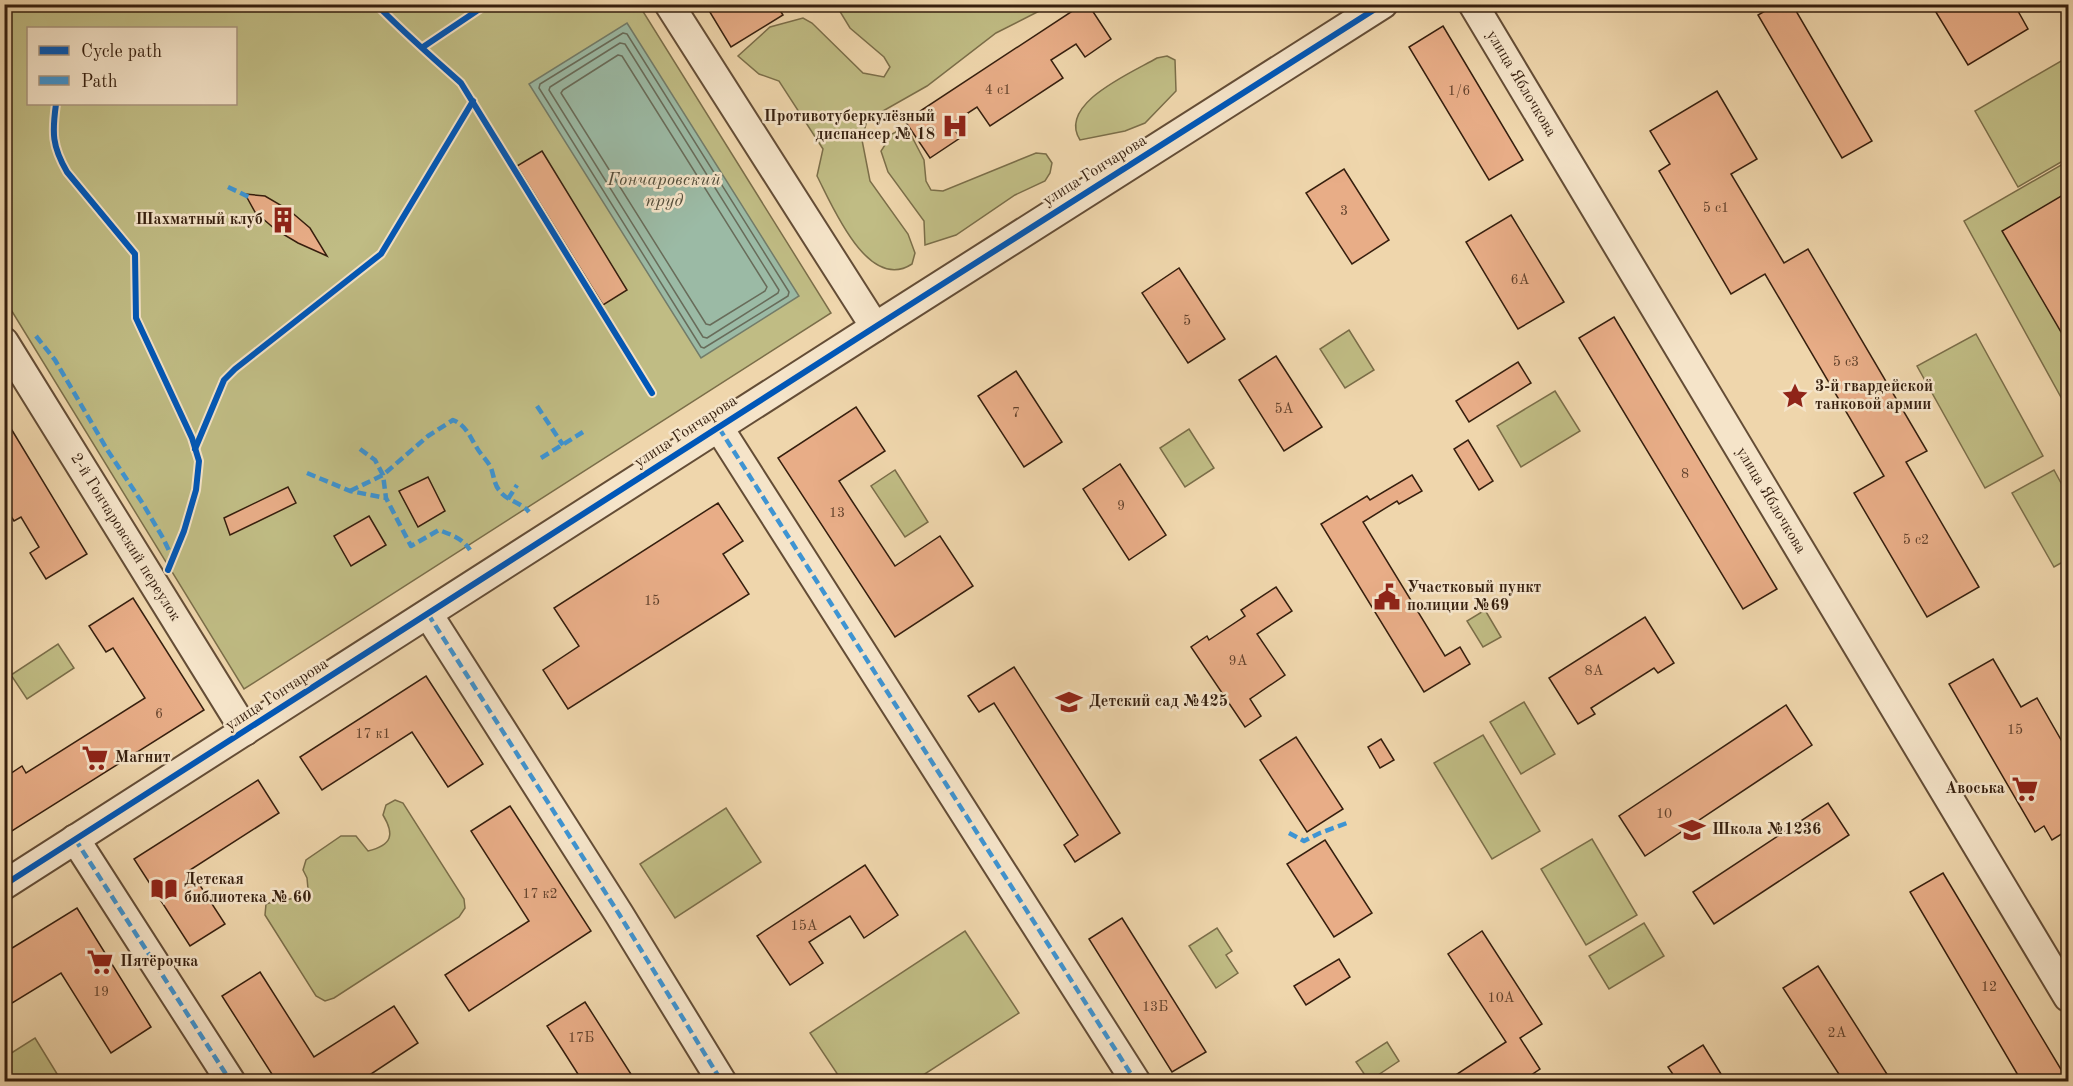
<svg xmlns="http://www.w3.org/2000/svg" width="2073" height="1086" font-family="'Old Standard TT',serif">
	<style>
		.green { fill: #c0bc84; stroke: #7b6e49; stroke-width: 1.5; fill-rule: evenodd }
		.water { fill: #9bbaa5; stroke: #737c69; stroke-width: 1.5 }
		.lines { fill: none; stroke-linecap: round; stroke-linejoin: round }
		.shore { stroke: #686c5a; stroke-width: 1.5 }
		.building { fill: #e8ad87; stroke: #361f0e; stroke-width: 1.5 }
		.minor-casing { stroke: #644d36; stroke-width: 32 }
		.minor { stroke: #f5e4c9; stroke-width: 28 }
		.quiet { stroke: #3e94d2; stroke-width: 4.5; stroke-dasharray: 9 4.5; stroke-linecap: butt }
		.cycleway-casing { stroke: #f5e4c9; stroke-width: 10 }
		.cycleway { stroke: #0057b8; stroke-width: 6 }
		.labels { text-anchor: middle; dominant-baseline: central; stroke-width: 5; stroke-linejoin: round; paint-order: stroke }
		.number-label { font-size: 14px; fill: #62422c }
		.street-label { font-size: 16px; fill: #361f0e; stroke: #f5e4c9 }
		.poi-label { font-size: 16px; font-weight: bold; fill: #361f0e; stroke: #f5e4c9; text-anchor: start }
		.water-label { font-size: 18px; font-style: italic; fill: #544e3b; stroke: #f5e4c9 }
	</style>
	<rect width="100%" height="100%" fill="#efd6ac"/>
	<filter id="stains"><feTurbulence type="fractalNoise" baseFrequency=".00333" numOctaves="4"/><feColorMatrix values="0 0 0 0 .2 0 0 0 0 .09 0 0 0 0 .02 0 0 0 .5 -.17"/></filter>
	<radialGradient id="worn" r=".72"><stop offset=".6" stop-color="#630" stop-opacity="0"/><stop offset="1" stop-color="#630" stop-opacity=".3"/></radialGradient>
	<g class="green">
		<path d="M4 5H639L831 313 244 689 5 300ZM28 28H236V104H28Z"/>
		<path d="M836 5H1051L996 33 927 86 867 120 862 140 870 181 908 234 915 253 912 264C868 293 832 205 817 176L823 149 779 81 759 74 738 56 770 27 803 18 812 23 863 73 884 77 890 67 884 57 850 28Z"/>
		<path d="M1167 56 1175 60 1176 91 1145 123 1125 131 1080 140C1057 104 1131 73 1157 58Z"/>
		<polygon points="2068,57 2068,158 2018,187 1975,111"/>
		<polygon points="901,129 910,133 924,160 926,181 931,190 943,191 1036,153 1046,154 1052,163 1050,173 1045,181 1015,195 956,235 925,245 924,221 888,172 881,151 892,134"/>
		<polygon points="2068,161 2068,410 1964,221"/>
		<polygon points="1349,330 1374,370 1345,388 1320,349"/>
		<polygon points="1976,334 2043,456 1985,488 1917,366"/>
		<polygon points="1555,391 1580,431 1521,467 1497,426"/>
		<polygon points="1189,429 1214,468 1185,487 1160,448"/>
		<polygon points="895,470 928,522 905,537 871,486"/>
		<polygon points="2054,470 2068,496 2068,559 2054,567 2012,493"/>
		<polygon points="1485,610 1501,637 1483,647 1467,621"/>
		<polygon points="58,644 74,668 27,699 11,675"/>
		<polygon points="1524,702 1555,754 1521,774 1490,722"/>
		<polygon points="1483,735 1540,831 1492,859 1434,763"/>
		<path d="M395 800 403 803 464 899 465 908 459 917 334 998 325 1001 316 996 265 915 266 904C285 896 290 905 308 889L307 878 303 870 306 860 341 836H356L368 851C392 845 395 835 383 815L386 805Z"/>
		<polygon points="726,808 761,862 675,918 640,864"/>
		<polygon points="1592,839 1637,915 1586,945 1541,869"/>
		<polygon points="1644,923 1664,956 1609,989 1589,956"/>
		<polygon points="1217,928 1232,951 1226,955 1238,973 1216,988 1189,946"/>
		<polygon points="965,931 1019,1013 914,1081 842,1081 810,1033"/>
		<polygon points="35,1038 59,1077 52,1081 5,1081 5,1057"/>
		<polygon points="1387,1042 1399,1061 1369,1081 1356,1062"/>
	</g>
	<polygon class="water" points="627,23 799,296 701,358 529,84"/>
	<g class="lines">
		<g class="shore">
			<polygon points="623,33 627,34 789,292 788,296 704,348 701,347 539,88 540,84"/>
			<polygon points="620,43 625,44 779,290 778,293 707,338 703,337 549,90 550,87"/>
			<polygon points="618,55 622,56 767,287 765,291 710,325 706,324 561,93 563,90"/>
		</g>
	</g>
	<g class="building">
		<polygon points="705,4 776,4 783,15 731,47"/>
		<polygon points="1083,4 1088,4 1111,39 1085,57 1076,44 1051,60 1063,78 990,126 977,107 951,124 960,138 930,158 905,121"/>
		<polygon points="1777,4 1792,4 1872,141 1842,158 1758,15"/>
		<polygon points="1931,4 2014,4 2028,29 1968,65"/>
		<polygon points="1443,26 1523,160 1489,180 1409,47"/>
		<polygon points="1717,91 1757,159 1731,174 1784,263 1808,249 1927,451 1906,462 1979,587 1927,617 1854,493 1884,476 1765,274 1731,294 1659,171 1670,164 1650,131"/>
		<polygon points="542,151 627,290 603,305 517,166"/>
		<polygon points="1344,169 1389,240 1352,264 1306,193"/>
		<polygon points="2068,192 2068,344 2002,231"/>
		<polygon points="245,194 265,196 289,210 310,228 327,256 298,243 276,230 255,212"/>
		<polygon points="1511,215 1564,302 1518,329 1466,242"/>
		<polygon points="1179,268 1225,339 1188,363 1142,293"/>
		<polygon points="1614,317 1777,589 1743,609 1579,338"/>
		<polygon points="1276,356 1322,427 1284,451 1239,380"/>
		<polygon points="1518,362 1531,383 1469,422 1456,401"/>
		<polygon points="1016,371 1062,442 1024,467 978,396"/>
		<polygon points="856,407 885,451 839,481 852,501 895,566 940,536 973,586 895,637 778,458"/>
		<polygon points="4,417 87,554 46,579 30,553 39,547 21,517 14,521 4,505"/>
		<polygon points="1468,440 1493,481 1479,490 1454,449"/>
		<polygon points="1120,464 1166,535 1129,560 1083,489"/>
		<polygon points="1412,475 1422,491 1399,504 1397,501 1363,522 1445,656 1460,647 1470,664 1424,692 1321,524 1367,496 1370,500"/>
		<polygon points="428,477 445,511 418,527 399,491"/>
		<polygon points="288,487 296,503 230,535 224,518"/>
		<polygon points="718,503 743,541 723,554 749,594 568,709 543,670 579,646 554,608"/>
		<polygon points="369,516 386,545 351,566 334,536"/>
		<polygon points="1276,587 1292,611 1257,634 1285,675 1250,699 1261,716 1245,727 1191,647 1207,636 1209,640 1245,616 1241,610"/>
		<polygon points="133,598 204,710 4,836 4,778 22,766 26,773 145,698 113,648 106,652 89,626"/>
		<polygon points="1645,617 1674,663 1658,673 1654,668 1591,708 1595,714 1578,724 1549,678"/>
		<polygon points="1993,659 2021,707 2037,698 2068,752 2068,830 2052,840 2044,826 2035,832 1949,684"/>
		<polygon points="1014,667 1120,833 1075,862 1064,845 1078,835 994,703 979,712 968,696"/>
		<polygon points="426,676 483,764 448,787 412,732 322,790 300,757"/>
		<polygon points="1786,705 1812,745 1645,856 1619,816"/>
		<polygon points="1296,737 1343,809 1307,832 1260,760"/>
		<polygon points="1381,739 1394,760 1380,768 1368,747"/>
		<polygon points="258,780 279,813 190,870 225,924 190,946 134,859"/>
		<polygon points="1828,803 1849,835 1714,924 1693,892"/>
		<polygon points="510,806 591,931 469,1011 445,975 529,921 471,831"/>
		<polygon points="1325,840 1372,913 1334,937 1287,864"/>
		<polygon points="865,865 898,915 864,938 850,916 809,942 823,963 790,985 757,936"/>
		<polygon points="1943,873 2068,1081 2068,1082 2022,1082 1910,892"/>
		<polygon points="77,908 151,1027 111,1053 61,973 4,1008 4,953"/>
		<polygon points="1122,918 1206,1052 1172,1072 1089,939"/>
		<polygon points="1482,931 1542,1024 1520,1038 1540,1069 1521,1082 1445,1082 1506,1042 1448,954"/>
		<polygon points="1339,959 1350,977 1306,1005 1294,986"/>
		<polygon points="1818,966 1892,1082 1844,1082 1783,988"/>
		<polygon points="260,972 314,1057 394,1006 418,1043 359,1082 277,1082 222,996"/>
		<polygon points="585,1002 636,1082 583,1082 562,1049 547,1026"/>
		<polygon points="1703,1045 1726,1082 1678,1082 1668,1067"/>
	</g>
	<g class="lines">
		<g class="minor-casing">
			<g id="minor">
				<polyline points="669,4 875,327"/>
				<path id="s1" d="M1473 4 2068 997"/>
				<path id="s2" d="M4 342 245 731"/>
				<polyline points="719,428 1136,1082"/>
				<polyline points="428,614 619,914 722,1082"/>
				<polyline points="75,839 231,1082"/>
				<polyline points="4,885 875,327 1383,4"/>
			</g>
		</g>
		<use href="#minor" class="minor"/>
		<g class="quiet">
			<polyline points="228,187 251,198"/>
			<polyline points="36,336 55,360 108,451 143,504 163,538 173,559"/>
			<polyline points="537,406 563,445"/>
			<polyline points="719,428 1136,1082"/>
			<path d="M360 449 375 460 383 475 386 498 411 546 439 530C452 535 462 538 470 550"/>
			<polyline points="541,458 583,432"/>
			<polyline points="307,473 350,491 386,498"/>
			<path d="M350 491 383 475 428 436 453 420C466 425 470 437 477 448 481 455 488 461 491 468 494 476 494 484 499 490 506 501 521 502 529 512"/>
			<polyline points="508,499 517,485"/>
			<polyline points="428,614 619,914 722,1082"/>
			<polyline points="1289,833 1304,841 1320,833 1347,823"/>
			<polyline points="75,839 231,1082"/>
		</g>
		<g class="cycleway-casing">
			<g id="cycleway">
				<path d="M376 4C403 32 432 57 461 83L652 393"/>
				<polyline points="423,47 487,4"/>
				<path d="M56 104C52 133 52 146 67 172L135 254 136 318 192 438 199 461 196 490 184 531 168 570"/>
				<polyline points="195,449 224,380 235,369 381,254 473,101"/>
				<polyline points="4,885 875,327 1383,4"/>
			</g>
		</g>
		<use href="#cycleway" class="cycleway"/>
	</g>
	<defs>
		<g id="hospital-bare" transform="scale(2.07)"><path d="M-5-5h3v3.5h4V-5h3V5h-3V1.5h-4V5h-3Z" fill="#8f2418" stroke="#f5e4c9" stroke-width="2.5" paint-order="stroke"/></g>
		<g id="building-bare" transform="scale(2.07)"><path d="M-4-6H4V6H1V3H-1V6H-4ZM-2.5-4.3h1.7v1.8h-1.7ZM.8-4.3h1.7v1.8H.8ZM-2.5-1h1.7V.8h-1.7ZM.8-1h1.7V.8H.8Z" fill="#8f2418" stroke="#f5e4c9" stroke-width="2.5" paint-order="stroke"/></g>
		<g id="sight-bare" transform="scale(2.07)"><path d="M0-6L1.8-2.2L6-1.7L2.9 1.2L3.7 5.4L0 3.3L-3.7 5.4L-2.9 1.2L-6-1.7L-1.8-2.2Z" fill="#8f2418" stroke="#f5e4c9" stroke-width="2.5" paint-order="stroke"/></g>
		<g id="civic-bare" transform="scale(2.07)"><path d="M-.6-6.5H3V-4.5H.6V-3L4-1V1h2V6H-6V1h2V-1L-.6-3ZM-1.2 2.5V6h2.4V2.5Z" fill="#8f2418" stroke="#f5e4c9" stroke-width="2.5" paint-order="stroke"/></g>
		<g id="school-bare" transform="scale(2.07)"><path d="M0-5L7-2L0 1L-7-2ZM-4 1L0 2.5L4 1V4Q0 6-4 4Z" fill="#8f2418" stroke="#f5e4c9" stroke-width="2.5" paint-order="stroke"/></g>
		<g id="supermarket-bare" transform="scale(2.07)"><path d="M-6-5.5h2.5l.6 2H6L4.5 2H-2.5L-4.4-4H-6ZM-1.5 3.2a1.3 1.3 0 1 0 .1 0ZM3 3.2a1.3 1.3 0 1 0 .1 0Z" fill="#8f2418" stroke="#f5e4c9" stroke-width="2.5" paint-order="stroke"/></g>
		<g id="library-bare" transform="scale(2.07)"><path d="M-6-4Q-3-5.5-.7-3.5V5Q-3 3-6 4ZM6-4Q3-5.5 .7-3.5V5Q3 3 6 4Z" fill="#8f2418" stroke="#f5e4c9" stroke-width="2.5" paint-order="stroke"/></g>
	</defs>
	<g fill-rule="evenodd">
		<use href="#hospital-bare" x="955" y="126"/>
		<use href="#building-bare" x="283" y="220"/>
		<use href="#sight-bare" x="1795" y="396"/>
		<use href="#civic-bare" x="1387" y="597"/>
		<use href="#school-bare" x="1069" y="702"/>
		<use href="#supermarket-bare" x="95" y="758"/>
		<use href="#supermarket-bare" x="2025" y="789"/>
		<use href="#school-bare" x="1692" y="830"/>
		<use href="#library-bare" x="164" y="889"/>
		<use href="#supermarket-bare" x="100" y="962"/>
	</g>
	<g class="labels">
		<g class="number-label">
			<text x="998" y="90">4 с1</text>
			<text x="1459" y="91">1/6</text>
			<text x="1716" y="208">5 с1</text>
			<text x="1344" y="211">3</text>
			<text x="1520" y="280">6А</text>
			<text x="1187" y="321">5</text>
			<text x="1846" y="362">5 с3</text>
			<text x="1284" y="409">5А</text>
			<text x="1016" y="413">7</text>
			<text x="1685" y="474">8</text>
			<text x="1121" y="506">9</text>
			<text x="837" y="513">13</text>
			<text x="1916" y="540">5 с2</text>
			<text x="652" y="601">15</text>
			<text x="1238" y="661">9A</text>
			<text x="1594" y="671">8А</text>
			<text x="159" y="714">6</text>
			<text x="2015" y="730">15</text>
			<text x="373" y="734">17 к1</text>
			<text x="1664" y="814">10</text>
			<text x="540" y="894">17 к2</text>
			<text x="804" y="926">15А</text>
			<text x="1989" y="987">12</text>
			<text x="101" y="992">19</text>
			<text x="1501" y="998">10А</text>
			<text x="1155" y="1007">13Б</text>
			<text x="1837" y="1033">2А</text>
			<text x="581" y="1038">17Б</text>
		</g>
		<g class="street-label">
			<text stroke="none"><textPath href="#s1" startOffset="93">улица Яблочкова</textPath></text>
			<text transform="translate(1095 171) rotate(-32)">улица Гончарова</text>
			<text transform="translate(686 432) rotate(-33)">улица Гончарова</text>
			<text stroke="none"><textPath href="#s1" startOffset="579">улица Яблочкова</textPath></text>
			<text stroke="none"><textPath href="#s2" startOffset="230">2-й Гончаровский переулок</textPath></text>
			<text transform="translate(277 695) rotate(-33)">улица Гончарова</text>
		</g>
		<g class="poi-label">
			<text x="935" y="117" text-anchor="end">Противотуберкулёзный<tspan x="935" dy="18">диспансер № 18</tspan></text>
			<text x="263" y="220" text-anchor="end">Шахматный клуб</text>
			<text x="1815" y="387">3-й гвардейской<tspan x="1815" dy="18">танковой армии</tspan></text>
			<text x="1407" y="588">Участковый пункт<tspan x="1407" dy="18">полиции №69</tspan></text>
			<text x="1089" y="702">Детский сад №425</text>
			<text x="115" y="758">Магнит</text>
			<text x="2005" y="789" text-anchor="end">Авоська</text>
			<text x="1712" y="830">Школа №1236</text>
			<text x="184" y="880">Детская<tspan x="184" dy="18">библиотека № 60</tspan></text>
			<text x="120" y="962">Пятёрочка</text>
		</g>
		<g class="water-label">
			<text x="664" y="180">Гончаровский<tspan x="664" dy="21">пруд</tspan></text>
		</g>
	</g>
	<rect width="2073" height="1086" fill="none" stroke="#efd6ac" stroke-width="24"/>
	<rect x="6" y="6" width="2061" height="1074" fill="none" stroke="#361f0e" stroke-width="3"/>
	<rect x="12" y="12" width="2049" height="1062" fill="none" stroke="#361f0e" stroke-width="1.5"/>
	<rect x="27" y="27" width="210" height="78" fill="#f5e4c9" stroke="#a9957e" stroke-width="1.5"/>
	<rect x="39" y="46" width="30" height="9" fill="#0057b8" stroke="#a9957e" stroke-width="1.5"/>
	<text x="81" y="57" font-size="18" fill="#361f0e">Cycle path</text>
	<rect x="39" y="76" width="30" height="9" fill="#3e94d2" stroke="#a9957e" stroke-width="1.5"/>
	<text x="81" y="87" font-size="18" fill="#361f0e">Path</text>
	<rect width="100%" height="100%" filter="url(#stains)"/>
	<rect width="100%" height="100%" fill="url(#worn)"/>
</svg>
